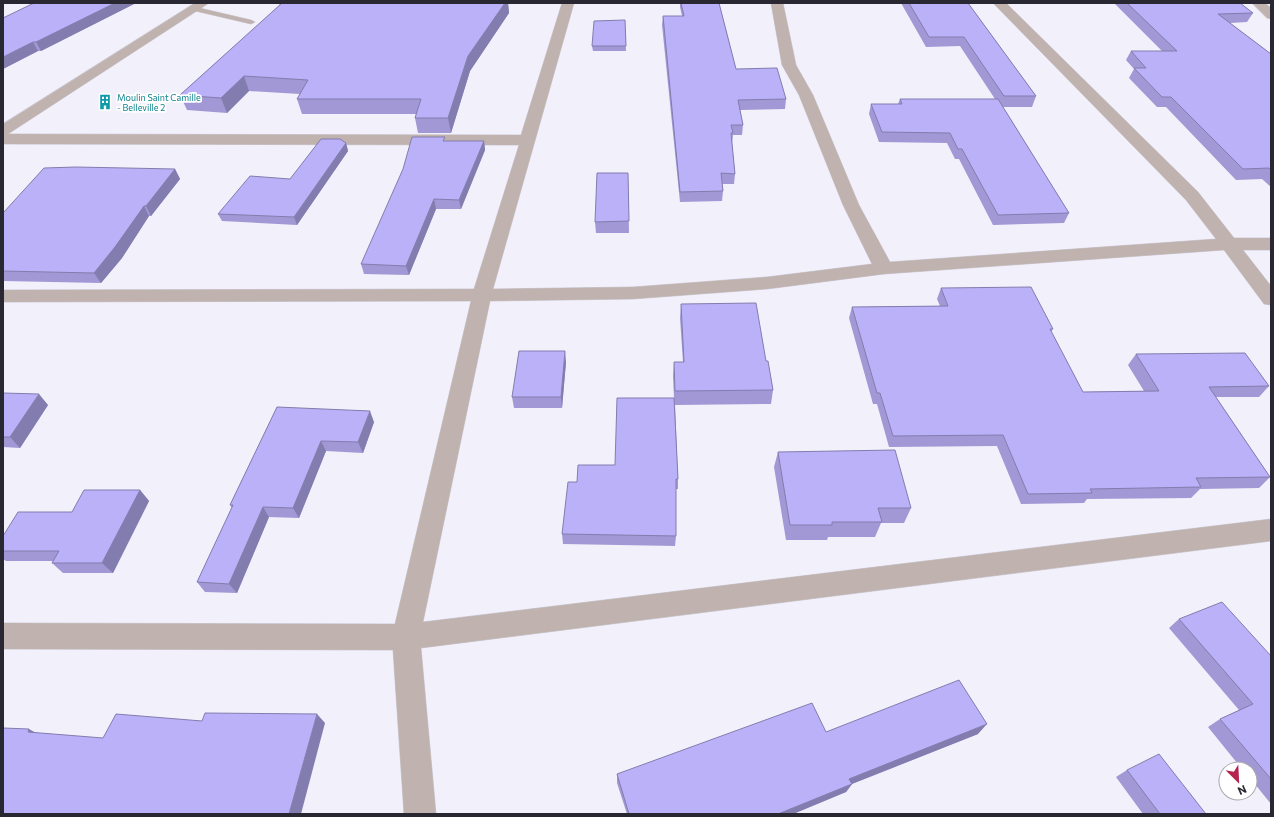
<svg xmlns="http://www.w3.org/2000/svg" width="1274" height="817" font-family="Commissioner,sans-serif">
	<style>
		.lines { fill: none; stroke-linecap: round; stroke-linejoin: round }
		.service-casing { stroke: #cdccd7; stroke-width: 1 }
		.minor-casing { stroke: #cdccd7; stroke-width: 1 }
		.service { fill: #c0b2ae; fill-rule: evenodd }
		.minor { fill: #c0b2ae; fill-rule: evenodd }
		.wall { fill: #a198d5 }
		.shaded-wall { fill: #837cae }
		.building { fill: #bbb1f8; stroke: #837cae }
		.labels { text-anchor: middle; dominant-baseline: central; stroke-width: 3.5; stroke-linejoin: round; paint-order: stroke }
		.far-culture-label { font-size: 9px; fill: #0d838f; stroke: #fff; text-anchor: start }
	</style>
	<rect width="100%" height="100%" fill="#f1f0fb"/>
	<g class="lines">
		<g class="service-casing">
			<polygon id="service" points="191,6 251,20 255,22 251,24 191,10"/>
		</g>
		<g class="minor-casing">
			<g id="minor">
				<polygon points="195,3 209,3 8,134 521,135 562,3 574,3 493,289 633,287 767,277 872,264 843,205 799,95 782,65 771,3 783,3 796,65 813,95 859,205 890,262 1216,239 1186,200 993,3 1006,3 1198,192 1234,238 1271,238 1271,250 1243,250 1271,286 1271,305 1264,304 1224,250 884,274 767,289 633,299 490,301 423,622 1271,519 1271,541 421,648 436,814 404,814 393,650 3,649 3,623 395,624 471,301 3,302 3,290 474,289 519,145 3,144 3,124"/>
				<polygon points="1252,3 1265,3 1271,8 1271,19 1267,18"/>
			</g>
		</g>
		<use href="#service" class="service"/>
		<use href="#minor" class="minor"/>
	</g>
	<g class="wall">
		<polygon points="34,3 136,3 41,51 38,51 3,69"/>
		<polygon points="278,3 508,3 509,13 470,71 451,133 418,133 415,118 416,114 302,114 297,99 300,94 249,91 227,113 187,110 180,95 280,5"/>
		<polygon points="680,3 719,3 736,69 786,99 785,109 740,110 743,125 742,135 733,135 732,143 735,174 734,184 722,184 723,191 722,201 680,202 662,25 663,16 682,16 680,7"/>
		<polygon points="901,3 968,3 1036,96 1032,107 1003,107 1069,213 1064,223 993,225 959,159 955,159 947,143 879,142 869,114 871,104 898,104 900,99 995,99 960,46 926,47"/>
		<polygon points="1114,3 1240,3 1253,13 1247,22 1230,23 1271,54 1271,187 1262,179 1236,180 1166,107 1157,107 1129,78 1134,69 1126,60 1131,51 1162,51"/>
		<polygon points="625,20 626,51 593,51 592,46"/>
		<polygon points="445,141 484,141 485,150 461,209 436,209 409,275 364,274 361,264"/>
		<polygon points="346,143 348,151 297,225 222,221 218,214 290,179"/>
		<polygon points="175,169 180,179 151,216 149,216 122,258 101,283 4,281 3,279 3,213"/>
		<polygon points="628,173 629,233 596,233 595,222"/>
		<polygon points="941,288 1053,329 1051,332 1083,392 1144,391 1128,365 1136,354 1269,386 1259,397 1216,397 1270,477 1259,488 1200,489 1191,498 1087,499 1084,503 1021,504 997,446 889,447 877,404 873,404 849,318 852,307 940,306 937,299"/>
		<polygon points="681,304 766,361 773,390 771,404 675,405 678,479 678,489 676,489 676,536 675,546 563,544 562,534 577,482 615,465 674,398 673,376 674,362 683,362 680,318"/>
		<polygon points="566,362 562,408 514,408 512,397"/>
		<polygon points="3,393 48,405 20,448 3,447"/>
		<polygon points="277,407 374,422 363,453 326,451 299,518 269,517 237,593 205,592 197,582 232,508 230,505"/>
		<polygon points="778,452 911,508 904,523 881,523 875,537 828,537 827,540 786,540 774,467"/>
		<polygon points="140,490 149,501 113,573 63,573 52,563 53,561 6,561 3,559 3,536 72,512"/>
		<polygon points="1179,619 1271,656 1271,804 1250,778 1250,769 1242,769 1208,727 1220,719 1239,710 1169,628"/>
		<polygon points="826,732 978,734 852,784 846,792 793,814 627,814 617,783 617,774"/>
		<polygon points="1127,770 1206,814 1143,814 1116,777"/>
	</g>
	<g class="shaded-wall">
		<polygon points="115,3 136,3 41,51 36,42"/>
		<polygon points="505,3 508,3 509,13 470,71 451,133 448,118 468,56"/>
		<polygon points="33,42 38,51 3,69 3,57"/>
		<polygon points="244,76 249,91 227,113 221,98"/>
		<polygon points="484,141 485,150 461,209 459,200"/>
		<polygon points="346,143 348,151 297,225 294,217"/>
		<polygon points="175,169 180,179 151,216 146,206"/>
		<polygon points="434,199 436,209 409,275 406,266"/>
		<polygon points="144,206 149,216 122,258 101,283 94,273"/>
		<polygon points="565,351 566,362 562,408 561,397"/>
		<polygon points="39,394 48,405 20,448 10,437"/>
		<polygon points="370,411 374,422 363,453 358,442"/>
		<polygon points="321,441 326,451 299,518 293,508"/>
		<polygon points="140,490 149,501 113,573 102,563"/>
		<polygon points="263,507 269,517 237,593 229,584"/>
		<polygon points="317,714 325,723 301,814 289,814"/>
		<polygon points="987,724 978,734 844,787 849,779"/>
		<polygon points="29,729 45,738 28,732"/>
		<polygon points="852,784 846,792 793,814 778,814"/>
	</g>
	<g class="building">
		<polygon points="34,3 115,3 36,42 33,42 3,57 3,18"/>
		<polygon points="282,3 505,3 468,56 448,118 415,118 421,99 297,99 308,80 244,76 221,98 180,95"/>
		<polygon points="681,3 719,3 736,69 777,68 786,99 738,100 743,125 731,125 733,133 731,133 735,174 721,173 723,191 680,192 663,16 684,16"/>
		<polygon points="909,3 968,3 1036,96 1004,96 964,37 929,37"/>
		<polygon points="1127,3 1240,3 1253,13 1218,14 1271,54 1271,170 1269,168 1243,169 1171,97 1162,97 1134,68 1146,68 1131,51 1177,51"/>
		<polygon points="625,20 626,46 592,46 594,21"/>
		<polygon points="900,99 998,99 1069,213 998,215 962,149 958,149 950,133 882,132 871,104 902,104"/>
		<polygon points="412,137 445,137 443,141 484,141 459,200 434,199 406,266 361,264 403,169"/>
		<polygon points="321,139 340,139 346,143 294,217 218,214 250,176 290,179"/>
		<polygon points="76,167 175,169 146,206 144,206 115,247 94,273 3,271 3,213 44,168"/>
		<polygon points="597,173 628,173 629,221 595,222"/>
		<polygon points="1031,287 1053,329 1050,329 1083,392 1159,391 1136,354 1245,353 1269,386 1209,387 1270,477 1196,478 1201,487 1090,489 1092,493 1028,494 1003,435 893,436 880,393 877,393 852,307 948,306 941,288"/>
		<polygon points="756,303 766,361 768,361 773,390 675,391 674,362 684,362 681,304"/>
		<polygon points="519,351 565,351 561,397 512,397"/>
		<polygon points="3,393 39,394 10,437 3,437"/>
		<polygon points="617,398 674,398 678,479 676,479 676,536 562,534 568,482 577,482 578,465 615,465"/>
		<polygon points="277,407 370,411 358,442 321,441 293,508 263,507 229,584 197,582 233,505 230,505"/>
		<polygon points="895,450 911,508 878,508 882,522 832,522 832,525 790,525 778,452"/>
		<polygon points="84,490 140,490 102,563 52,563 59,551 3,551 3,536 18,512 72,512"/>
		<polygon points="1222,602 1271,656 1271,779 1220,719 1253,704 1179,619"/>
		<polygon points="959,680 987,724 849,779 852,784 778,814 629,814 617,774 812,703 826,732"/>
		<polygon points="205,713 317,714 289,814 3,814 3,728 29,729 28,732 103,738 116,714 202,721"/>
		<polygon points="1159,754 1206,814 1160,814 1127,770"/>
	</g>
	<defs>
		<g id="building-bare" transform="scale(1.2)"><path d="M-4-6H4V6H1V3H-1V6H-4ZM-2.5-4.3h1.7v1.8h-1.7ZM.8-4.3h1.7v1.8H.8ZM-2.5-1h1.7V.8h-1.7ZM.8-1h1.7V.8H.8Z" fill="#0f9aa8" stroke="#fff" stroke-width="2.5" paint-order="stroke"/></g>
	</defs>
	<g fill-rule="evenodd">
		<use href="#building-bare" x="105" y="102"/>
	</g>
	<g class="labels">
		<g class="far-culture-label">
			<text x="117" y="97">Moulin Saint Camille<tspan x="117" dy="10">- Belleville 2</tspan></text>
		</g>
	</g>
	<rect width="1274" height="817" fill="none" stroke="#292832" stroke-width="8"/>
	<g transform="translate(1238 781) rotate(156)"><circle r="19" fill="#ffffff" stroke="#a9a9ad"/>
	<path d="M0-3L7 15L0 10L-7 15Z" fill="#b5244f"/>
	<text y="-6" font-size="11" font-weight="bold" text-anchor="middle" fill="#292832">N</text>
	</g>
</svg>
